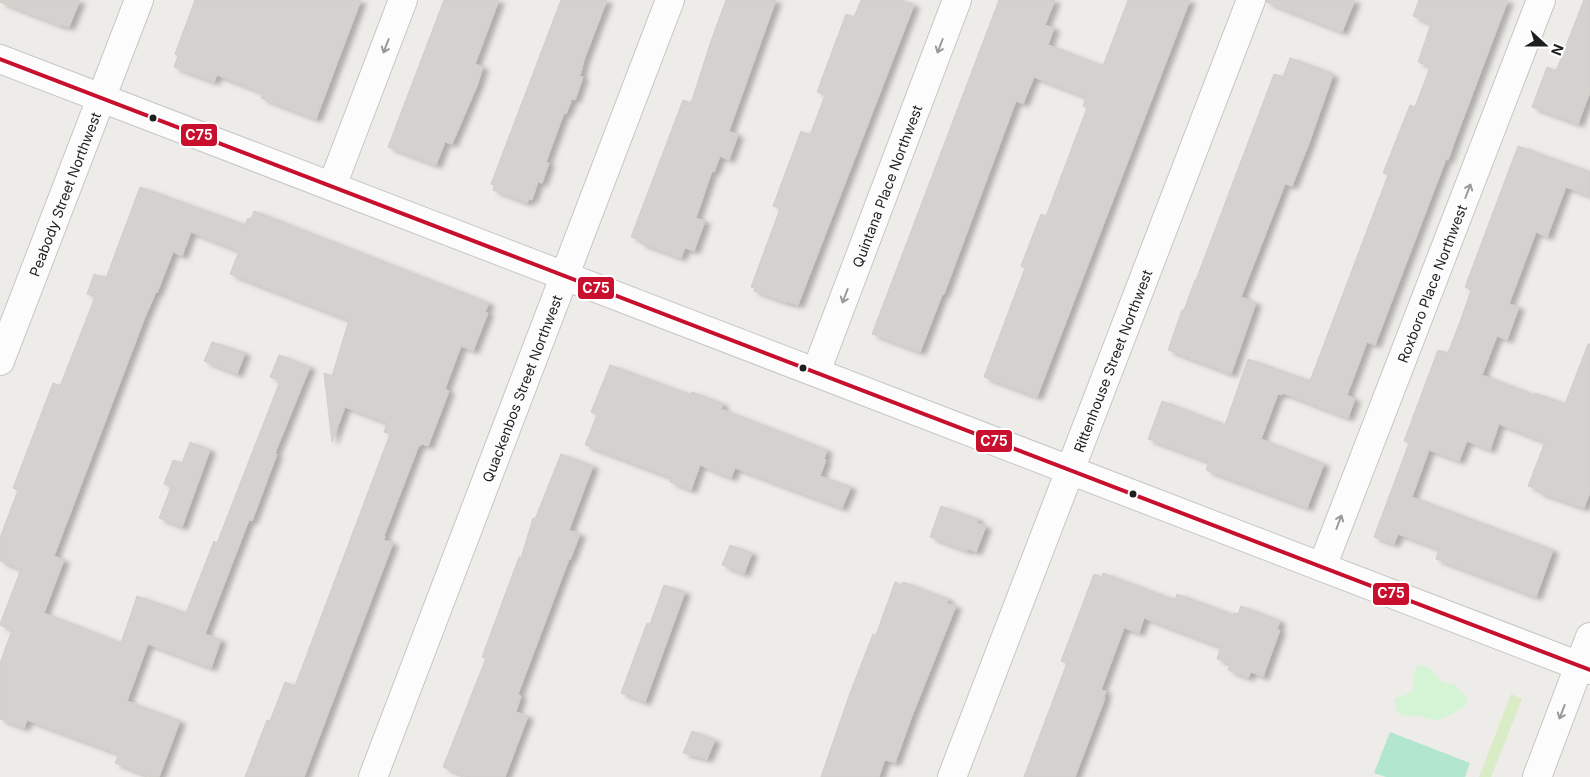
<svg xmlns="http://www.w3.org/2000/svg" width="1590" height="777" font-family="Inter,sans-serif">
	<style>
		.grass { fill: #daecc6 }
		.park { fill: #d5f4d5 }
		.pitch { fill: #b2e6cf }
		.building { fill: #d4d2cf; stroke: #d1cdc9; filter: url(#shadow) }
		.lines { fill: none; stroke-linecap: round; stroke-linejoin: round }
		.minor-casing { stroke: #c6c6c4; stroke-width: 30 }
		.tertiary-casing { stroke: #c6c6c4; stroke-width: 30 }
		.minor { stroke: #fcfcfc; stroke-width: 28 }
		.tertiary { stroke: #fcfcfc; stroke-width: 28 }
		.bus-1-casing { stroke: #fff; stroke-width: 8 }
		.bus-1 { stroke: #c8102e; stroke-width: 4 }
		.oneway { stroke: #999 }
		.bus-dot { fill: #1f1f1f; stroke: #fff; stroke-width: 2 }
		.labels { text-anchor: middle; dominant-baseline: central; stroke-width: 4; stroke-linejoin: round; paint-order: stroke }
		.street-label { font-size: 14px; fill: #1f1f1f; stroke: #fff }
		.line-badge { stroke: #fff; stroke-width: 2 }
		.badge-label { font-size: 14px; text-anchor: middle; font-weight: bold; fill: #fff }
	</style>
	<defs>
		<filter id="shadow"><feDropShadow dx="5.5" dy="3" stdDeviation="2.5" flood-color="#0004"/></filter>
	</defs>
	<rect width="100%" height="100%" fill="#edece8"/>
	<polygon class="grass" points="1511,694 1522,699 1491,777 1479,777"/>
	<path class="park" d="M1418 665H1423L1431 669 1442 682 1455 685 1467 698 1465 706C1460 709 1446 718 1441 719 1432 721 1426 718 1418 716 1414 714 1414 716 1410 716 1398 717 1394 710 1395 699L1412 692C1416 682 1411 676 1418 665Z"/>
	<polygon class="pitch" points="1390,732 1470,763 1465,777 1386,777 1374,773"/>
	<g class="building">
		<polygon points="0,0 80,0 69,27 62,25 62,26 0,2"/>
		<polygon points="195,0 361,0 316,119 261,98 263,93 217,75 214,82 174,67 178,56 175,54"/>
		<polygon points="444,0 499,0 475,64 483,67 477,86 452,144 445,142 436,165 388,147"/>
		<polygon points="561,0 607,0 584,60 580,76 583,77 575,100 572,99 566,114 564,113 546,162 549,163 542,183 538,182 532,200 529,199 527,203 493,190 494,185 491,184"/>
		<polygon points="726,0 776,0 729,131 738,135 729,160 720,156 714,172 712,171 696,218 705,221 694,251 685,248 681,258 640,243 641,240 631,237 683,100 691,103 711,41"/>
		<polygon points="861,0 902,0 914,5 798,305 788,302 788,303 754,291 755,288 751,287 780,209 773,206 801,131 810,135 825,95 817,92 846,14 854,17"/>
		<polygon points="999,0 1055,0 1045,25 1054,28 1048,45 1103,66 1128,0 1190,0 1037,397 984,377 1025,268 1021,266 1041,214 1046,216 1087,108 1083,106 1086,97 1034,77 1023,104 1016,101 944,294 942,295 920,352 872,334"/>
		<polygon points="1266,0 1355,0 1342,32 1266,2"/>
		<polygon points="1419,0 1508,0 1454,143 1448,160 1446,159 1375,345 1367,342 1347,395 1355,399 1348,418 1283,393 1282,395 1278,394 1261,439 1324,464 1307,508 1206,470 1209,462 1148,439 1162,401 1225,425 1248,359 1310,381 1388,175 1383,173 1410,105 1415,107 1430,67 1418,62 1431,24 1413,16"/>
		<polygon points="1584,0 1590,0 1590,92 1578,124 1532,107 1547,67 1556,71"/>
		<polygon points="1290,58 1328,72 1327,73 1333,75 1308,146 1292,186 1285,184 1241,297 1256,303 1231,374 1168,350 1182,310 1184,310 1195,280 1196,280 1274,74 1283,77"/>
		<polygon points="1518,146 1590,172 1590,196 1566,187 1547,237 1536,232 1509,304 1519,307 1507,340 1497,336 1482,375 1534,395 1535,393 1565,404 1588,344 1590,344 1590,492 1584,508 1538,492 1539,490 1528,486 1545,442 1499,424 1490,450 1467,441 1459,461 1429,450 1412,497 1553,550 1536,597 1436,559 1439,549 1398,534 1394,544 1374,537 1409,443 1404,441 1438,350 1448,353 1461,319 1471,290 1465,287"/>
		<polygon points="140,187 245,225 248,218 251,219 254,211 489,303 485,312 488,313 473,351 461,346 445,389 449,391 428,446 422,444 421,446 419,445 384,536 385,536 384,540 393,543 304,777 245,777 267,720 270,721 285,682 295,686 390,434 384,432 387,423 345,407 332,442 324,373 332,376 349,320 230,274 239,251 191,232 182,256 173,252 157,293 156,292 145,317 54,556 64,560 44,613 121,643 137,596 186,613 214,541 217,543 280,381 270,377 279,355 310,367 275,453 277,454 252,521 249,520 205,634 221,640 211,668 148,644 127,701 180,721 159,777 151,777 115,763 119,754 27,720 24,728 0,719 0,663 12,630 0,625 0,624 21,569 0,561 0,538 18,490 13,488 53,383 60,386 95,297 87,294 94,274 106,278"/>
		<polygon points="212,342 245,353 237,374 204,361"/>
		<polygon points="610,365 691,395 692,392 723,404 721,409 827,450 824,459 826,460 820,476 851,487 842,508 735,468 731,478 700,465 691,490 670,482 672,478 585,445 597,415 591,412"/>
		<polygon points="190,442 210,450 182,527 159,518 171,487 164,484 173,460 182,463"/>
		<polygon points="561,454 593,466 569,530 580,534 579,537 570,560 569,559 518,694 521,696 516,712 528,716 505,777 467,777 443,767 486,658 482,657 519,557 521,558 533,518 535,519"/>
		<polygon points="941,506 978,519 977,523 986,526 976,552 967,549 967,551 930,537"/>
		<polygon points="730,545 752,553 744,574 722,565"/>
		<polygon points="1103,573 1175,600 1177,594 1234,615 1234,613 1238,614 1241,606 1280,621 1277,629 1280,630 1263,677 1251,672 1248,678 1228,670 1230,664 1217,659 1221,647 1144,618 1139,633 1124,628 1101,690 1106,691 1104,697 1105,698 1075,777 1024,777 1067,663 1061,661 1094,574 1102,577"/>
		<polygon points="895,582 902,585 903,582 948,599 947,603 956,606 912,716 895,763 886,760 884,762 879,777 821,777 850,693 873,634 876,635"/>
		<polygon points="664,585 685,592 645,702 621,693 647,623 650,624"/>
		<polygon points="692,731 715,740 707,759 683,753"/>
	</g>
	<g class="lines">
		<g class="minor-casing">
			<g id="minor">
				<polyline points="332,186 403,0"/>
				<path id="s1" d="M0 361 139 0"/>
				<path id="s2" d="M816 372 957 0"/>
				<path id="s3" d="M1322 567 1541 0"/>
				<path id="s4" d="M373 777 670 0"/>
				<path id="s5" d="M952 777 1251 0"/>
			</g>
		</g>
		<g class="tertiary-casing">
			<g id="tertiary">
				<polyline points="0,59 1590,670"/>
				<polyline points="1537,777 1590,637"/>
			</g>
		</g>
		<use href="#minor" class="minor"/>
		<use href="#tertiary" class="tertiary"/>
		<g class="bus-1-casing">
			<polyline id="bus-1" points="0,59 1590,670"/>
		</g>
		<use href="#bus-1" class="bus-1"/>
	</g>
	<defs><path id="oneway-shaft" d="M-6 0H5M1.5-3L5.5 0L1.5 3" fill="none" stroke-width="1.6" stroke-linecap="round" stroke-linejoin="round" transform="scale(1.25)"/></defs>
	<g class="oneway">
		<use href="#oneway-shaft" transform="translate(386 46) rotate(111)"/>
		<use href="#oneway-shaft" transform="translate(940 46) rotate(111)"/>
		<use href="#oneway-shaft" transform="translate(1468 191) rotate(-69)"/>
		<use href="#oneway-shaft" transform="translate(845 296) rotate(111)"/>
		<use href="#oneway-shaft" transform="translate(1339 522) rotate(-69)"/>
		<use href="#oneway-shaft" transform="translate(1562 712) rotate(111)"/>
	</g>
	<g class="bus-dot">
		<circle cx="153" cy="118" r="4.5"/>
		<circle cx="803" cy="368" r="4.5"/>
		<circle cx="1133" cy="494" r="4.5"/>
	</g>
	<g class="labels">
		<g class="street-label">
			<text stroke="none"><textPath href="#s2" startOffset="199">Quintana Place Northwest</textPath></text>
			<text stroke="none"><textPath href="#s1" startOffset="179">Peabody Street Northwest</textPath></text>
			<text stroke="none"><textPath href="#s3" startOffset="304">Roxboro Place Northwest</textPath></text>
			<text stroke="none"><textPath href="#s5" startOffset="446">Rittenhouse Street Northwest</textPath></text>
			<text stroke="none"><textPath href="#s4" startOffset="416">Quackenbos Street Northwest</textPath></text>
		</g>
	</g>
	<g class="line-badge">
		<rect x="180" y="123" width="38" height="24" rx="5" fill="#c8102e"/>
		<rect x="577" y="276" width="38" height="24" rx="5" fill="#c8102e"/>
		<rect x="975" y="429" width="38" height="24" rx="5" fill="#c8102e"/>
		<rect x="1372" y="582" width="38" height="24" rx="5" fill="#c8102e"/>
	</g>
	<g class="badge-label">
		<text x="199" y="140">C75</text>
		<text x="596" y="293">C75</text>
		<text x="994" y="446">C75</text>
		<text x="1391" y="598">C75</text>
	</g>
	<g transform="translate(1545 45) rotate(111)" stroke="#ffffff" stroke-width="4" paint-order="stroke">
	<path d="M0-4L9 19L0 12L-9 19Z" fill="#1f1f1f"/>
	<text y="-8" font-size="14" font-weight="bold" text-anchor="middle" fill="#1f1f1f">N</text>
	</g>
</svg>
